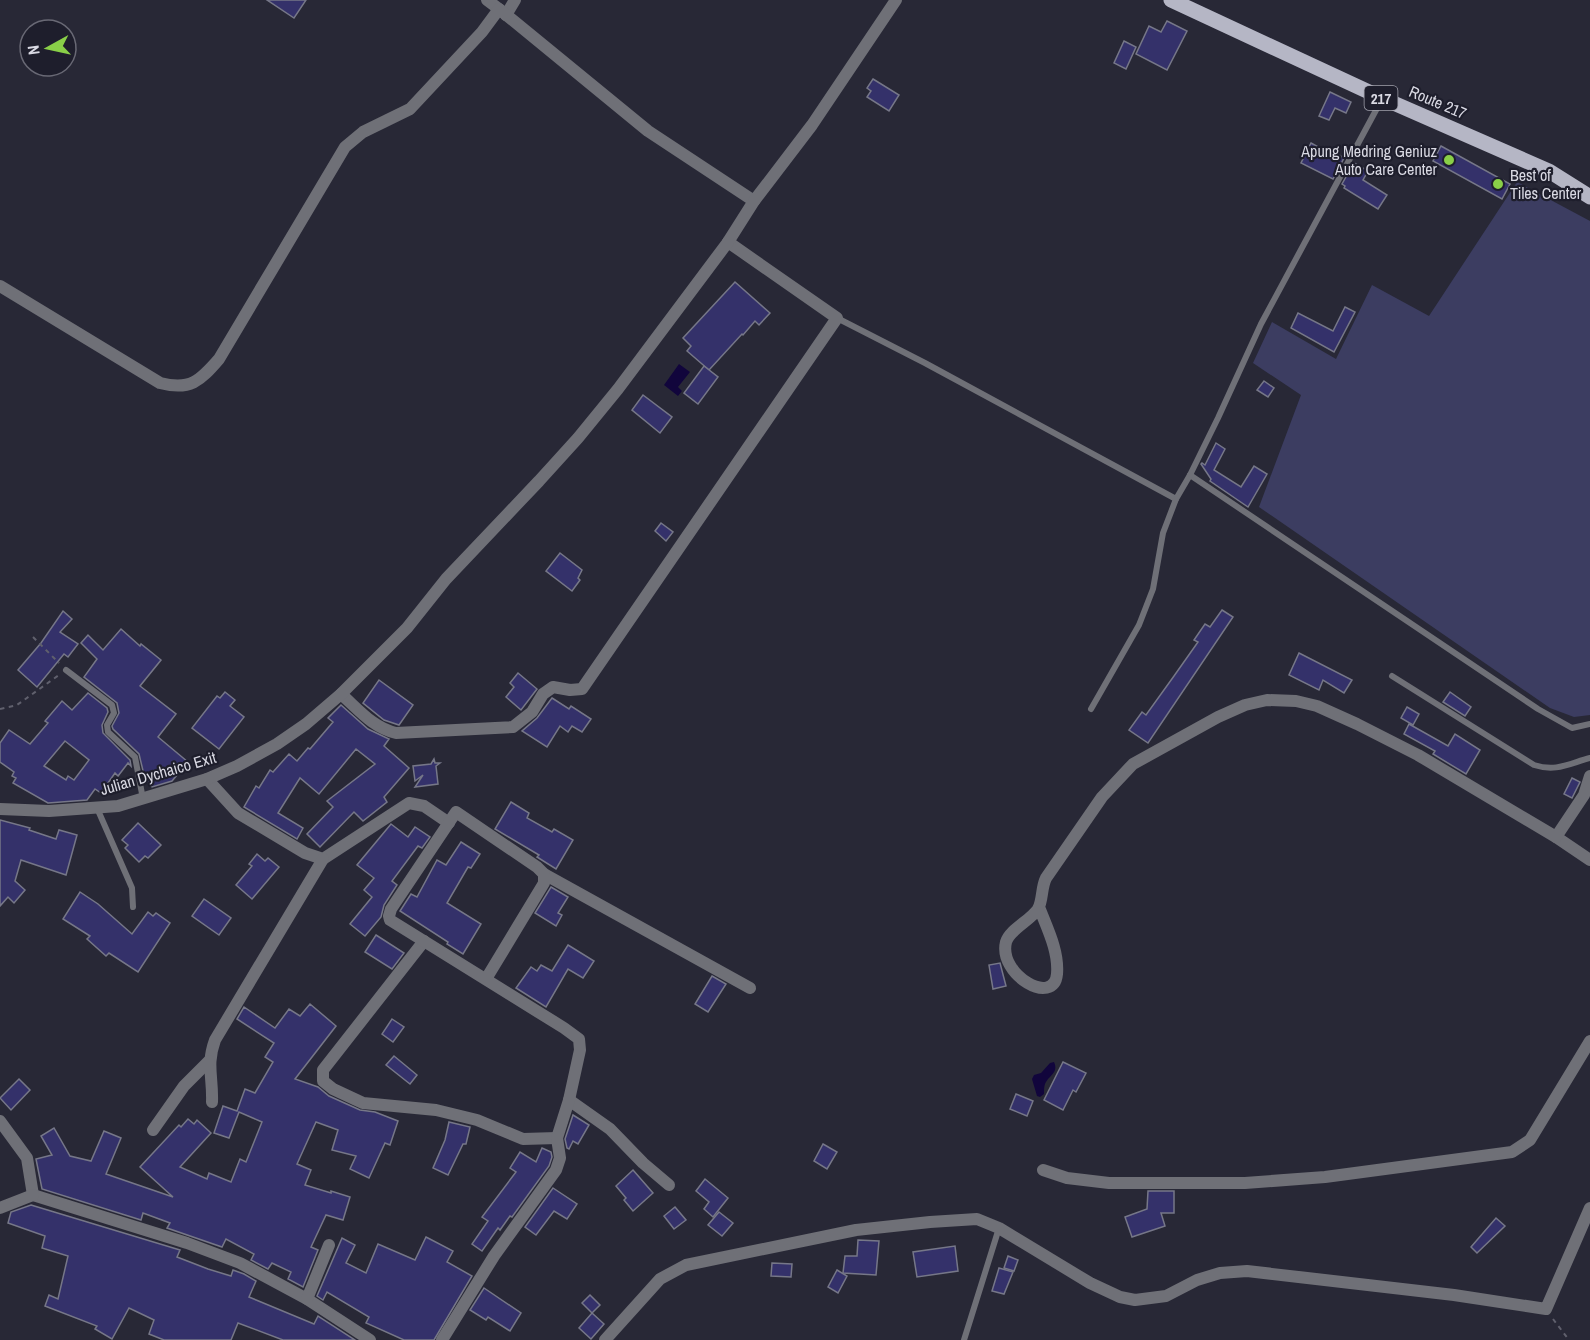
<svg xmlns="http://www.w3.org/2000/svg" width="1590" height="1340" font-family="'Archivo Narrow',sans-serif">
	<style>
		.green { fill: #3c3d61 }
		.water { fill: #11053c }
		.building { fill: #34316a; stroke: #767788; stroke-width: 1.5; fill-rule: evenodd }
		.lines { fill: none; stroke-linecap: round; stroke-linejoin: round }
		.path { stroke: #60606d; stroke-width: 2; stroke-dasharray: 4.5 4.5; stroke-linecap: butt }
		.service { stroke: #6f7077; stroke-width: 6 }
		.minor { stroke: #6f7077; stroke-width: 12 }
		.primary { stroke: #b5b6c5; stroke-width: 15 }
		.poi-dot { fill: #89cf48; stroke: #1e1e2c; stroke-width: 2 }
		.labels { text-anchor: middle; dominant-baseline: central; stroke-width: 4.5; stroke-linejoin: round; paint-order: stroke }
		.shield { fill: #1e1e2c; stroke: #a1a1ac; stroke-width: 1.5 }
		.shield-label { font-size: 15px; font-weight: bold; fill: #d9d9e3 }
		.street-label { font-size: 16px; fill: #d9d9e3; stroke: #1e1e2c }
		.poi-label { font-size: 16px; fill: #d9d9e3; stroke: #1e1e2c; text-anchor: end }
	</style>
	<rect width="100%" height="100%" fill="#282836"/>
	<polygon class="green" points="1517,182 1590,221 1590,715 1574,717 1550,708 1259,507 1301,395 1253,363 1272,322 1336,359 1372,285 1429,316"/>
	<g class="water">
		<polygon points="679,364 690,372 678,387 682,391 678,396 664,385"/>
		<path d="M1054 1062C1059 1073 1049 1075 1045 1084 1044 1087 1044 1090 1044 1094L1040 1097 1037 1096 1032 1079 1034 1075 1041 1073 1050 1063Z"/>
	</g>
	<g class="building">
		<polygon points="267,0 306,0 294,18"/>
		<polygon points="1167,21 1187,31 1167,70 1136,54 1149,26 1161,32"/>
		<polygon points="1124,41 1136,47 1126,69 1114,63"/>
		<polygon points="873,79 899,95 889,111 867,97 871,91 867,88"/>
		<polygon points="1330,92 1351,102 1346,113 1335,108 1329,120 1319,116"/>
		<polygon points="1311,143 1334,156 1336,153 1344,158 1333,179 1301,163"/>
		<polygon points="1441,146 1510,184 1502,199 1433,161"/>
		<polygon points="1354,163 1368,171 1363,180 1387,195 1378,209 1344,188 1345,186 1342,184"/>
		<polygon points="735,282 770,313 759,325 755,321 743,335 742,334 709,370 687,351 691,346 683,338"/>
		<polygon points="1345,307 1355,312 1334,352 1291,328 1298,313 1333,331"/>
		<polygon points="704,366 718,377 698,404 684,393"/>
		<polygon points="1264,381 1274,388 1268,397 1257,390"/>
		<polygon points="643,395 672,417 660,433 632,410"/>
		<polygon points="1216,443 1225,449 1214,470 1241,487 1254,466 1267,474 1248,507 1210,481 1211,479 1201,464 1202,463 1205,465"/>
		<polygon points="661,523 673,532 666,541 655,531"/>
		<polygon points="560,553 582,570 578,578 580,580 572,591 546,571"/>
		<polygon points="1222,610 1233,617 1148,743 1129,730 1142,712 1146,715 1174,676 1198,642 1194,640 1205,624 1210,627"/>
		<polygon points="63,611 72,619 60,632 78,644 68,657 64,654 37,687 18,670 41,643"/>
		<polygon points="121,629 140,646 141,644 161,660 140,686 176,714 158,737 188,762 172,781 152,787 145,779 139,754 113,729 112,726 119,713 117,703 84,677 97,659 81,643 88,635 103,650"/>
		<polygon points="1299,653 1352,680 1344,693 1323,680 1319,690 1289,675"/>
		<polygon points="518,673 537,689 521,710 506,697 514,687 510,683"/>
		<polygon points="379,680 413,705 399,725 384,720 363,703"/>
		<polygon points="225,692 235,700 230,706 244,717 219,749 192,728 217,696 220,698"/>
		<polygon points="1450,692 1471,707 1465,716 1443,702"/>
		<path d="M88 693 107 708 108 712 102 725 103 733 130 760 131 766 128 763 118 776 115 773 101 793 95 789 87 800 48 803 13 783 16 778 12 776 14 772 0 762V743L9 730 30 744 48 723 45 721 62 701 72 710ZM65 741 89 760 74 780 68 776 66 780 44 766Z"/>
		<polygon points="552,698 569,709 571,706 591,719 582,732 572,726 568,732 560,726 547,747 522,731 537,718"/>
		<polygon points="341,705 368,729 389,739 384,746 409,768 384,797 387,802 363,821 354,812 320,847 307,834 333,807 327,801 375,764 356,749 319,794 300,778 278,813 303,828 297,839 244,807 256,786 259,788 270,770 273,772 289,754 297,761 308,748 310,749 333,722 328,718"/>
		<polygon points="1407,707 1419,714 1413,725 1401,718"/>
		<polygon points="1409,724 1448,746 1455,734 1480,750 1466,774 1433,754 1435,751 1404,734"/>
		<polygon points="434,759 435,763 440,763 436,766 438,784 415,787 423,775 415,781 413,766 431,764"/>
		<polygon points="1572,778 1580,782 1572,798 1564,794"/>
		<polygon points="511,802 529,813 527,818 552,832 554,829 573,840 556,869 537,857 539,855 495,829"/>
		<polygon points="0,820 30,828 29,830 56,839 59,830 77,835 66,875 21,860 15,881 25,890 14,903 8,897 0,906"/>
		<polygon points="138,823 161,845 148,858 145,856 139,862 125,848 128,845 122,840"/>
		<polygon points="391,824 408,837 415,827 430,837 422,848 418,846 392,881 397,885 384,905 381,917 365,936 350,924 372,897 364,890 374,878 357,865"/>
		<polygon points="461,842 480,854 471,868 468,867 447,903 481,924 463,954 447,944 448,942 400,911 411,894 417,897 437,860 446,865"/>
		<polygon points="257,854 265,861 268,858 279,867 252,899 236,885 252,866 249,864"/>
		<polygon points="551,887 568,897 558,913 562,915 556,926 535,913"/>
		<polygon points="80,892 98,904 132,934 148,912 153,916 156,913 170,923 138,972 109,953 106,956 87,939 90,936 63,919"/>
		<polygon points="204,899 231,918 219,935 192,916"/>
		<polygon points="376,935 404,953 392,969 365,952"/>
		<polygon points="568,945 594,961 583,978 568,969 546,1007 516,988 531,967 537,971 541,965 552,971"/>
		<polygon points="1000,963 1006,986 993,989 989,965"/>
		<polygon points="712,976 726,984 708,1012 695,1004"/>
		<polygon points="310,1004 336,1026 295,1079 318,1087 329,1096 360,1110 375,1112 398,1121 390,1145 385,1143 369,1178 350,1169 356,1156 332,1150 338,1130 316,1122 297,1164 311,1170 305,1185 331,1193 331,1191 350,1197 343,1220 326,1215 311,1247 318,1250 303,1287 288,1279 291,1272 272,1263 268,1269 251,1260 254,1254 226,1239 222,1247 167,1228 170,1223 143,1213 141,1220 42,1189 36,1159 52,1155 41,1136 54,1128 70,1156 91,1161 104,1131 121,1138 106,1174 173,1197 140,1167 179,1125 181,1127 188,1119 194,1124 197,1120 211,1133 180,1167 207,1179 209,1173 231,1182 240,1159 246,1162 262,1122 239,1112 229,1138 214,1133 223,1106 237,1111 245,1089 255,1093 273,1062 265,1057 274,1043 237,1019 244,1007 275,1028 289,1009 300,1016"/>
		<polygon points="392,1019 404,1027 393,1042 382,1034"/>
		<polygon points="394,1056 417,1075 410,1084 386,1065"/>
		<polygon points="1063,1062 1086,1073 1076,1092 1073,1090 1063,1110 1044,1100"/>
		<polygon points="19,1079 30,1090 11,1110 0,1098"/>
		<polygon points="1016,1094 1033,1101 1027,1116 1010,1109"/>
		<polygon points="573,1115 589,1125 578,1144 573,1141 569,1149 567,1148 565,1139"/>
		<polygon points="449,1122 470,1127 466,1144 463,1144 448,1175 433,1168 445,1140"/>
		<polygon points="823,1144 837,1152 827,1169 814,1161"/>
		<polygon points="542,1148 551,1152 552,1157 549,1166 512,1217 510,1216 500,1230 498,1228 482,1251 472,1244 488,1221 482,1217 516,1172 510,1168 520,1152 536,1162"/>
		<polygon points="633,1170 653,1193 633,1211 624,1200 626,1198 616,1186"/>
		<polygon points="705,1179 728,1198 713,1217 704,1209 709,1202 696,1191"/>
		<polygon points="553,1188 577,1204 567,1219 554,1211 536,1235 525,1227"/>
		<polygon points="1148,1191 1174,1191 1174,1213 1161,1213 1165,1226 1132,1237 1125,1217 1147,1209"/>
		<polygon points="31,1205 180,1250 177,1257 208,1269 231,1276 233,1270 244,1274 256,1281 249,1297 314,1324 318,1316 355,1340 283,1340 238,1323 231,1340 164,1340 149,1334 154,1320 129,1308 112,1339 95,1329 97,1326 45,1306 49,1295 58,1299 68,1256 42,1248 45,1236 8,1223 11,1212"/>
		<polygon points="675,1207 686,1220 674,1229 664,1216"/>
		<polygon points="719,1212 733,1223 722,1236 708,1225"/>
		<polygon points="1496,1218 1505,1226 1477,1253 1471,1247"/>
		<polygon points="426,1237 453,1251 447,1262 472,1276 434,1340 404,1340 366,1323 369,1317 327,1292 323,1300 317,1296 342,1238 355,1245 346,1263 366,1273 378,1244 415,1260"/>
		<polygon points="858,1240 879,1241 876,1275 843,1273 845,1256 857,1256"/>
		<polygon points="955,1246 958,1271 917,1277 913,1252"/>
		<polygon points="1008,1256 1018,1260 1014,1271 1004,1268"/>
		<polygon points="772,1263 792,1264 791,1277 771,1276"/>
		<polygon points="999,1268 1013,1272 1004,1294 992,1291"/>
		<polygon points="837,1270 847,1276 838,1293 828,1287"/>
		<polygon points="484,1288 521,1313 510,1331 488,1317 486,1320 470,1310"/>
		<polygon points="590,1295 600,1305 592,1313 582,1303"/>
		<polygon points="592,1313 604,1324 591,1339 579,1328"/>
	</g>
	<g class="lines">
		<g class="path">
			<polyline points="33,637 59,663"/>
			<polyline points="0,709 17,705 59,675"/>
			<polyline points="1553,1319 1569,1340"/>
		</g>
		<g class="service">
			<polyline points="837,318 925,363 1176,499"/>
			<polyline points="1190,475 1538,709 1572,728 1590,724"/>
			<polyline points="66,670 112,705 114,713 107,725 108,732 135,757 143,799"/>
			<path d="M1392 676 1534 765C1556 772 1568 764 1590 758"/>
			<polyline points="1091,709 1139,625 1153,589 1163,533 1176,499 1190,475 1218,418 1261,324 1382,99"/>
			<polyline points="97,808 132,888 133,907"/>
			<polyline points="964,1340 999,1228"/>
		</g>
		<g class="minor">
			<polyline points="487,0 499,9"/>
			<polyline points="506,15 515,0"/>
			<path d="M0 286 160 383C190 391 200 381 219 359L345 147 363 132 410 109 482 32 499 9 648 131 754 201"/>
			<path d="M341 694C358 709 373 728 396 733L513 727 532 712 543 694 553 687 570 690 582 689 837 318 728 242"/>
			<polyline points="207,779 238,813 305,853 323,859 409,803 424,806 449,823"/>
			<polyline points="0,809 49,811 118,806 207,779 237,766 277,744 306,724 341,694 407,628 446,579 539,481 578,438 618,389 728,242 754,201 812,125 896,0"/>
			<polyline points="1556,837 1590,860"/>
			<polyline points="544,874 750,988"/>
			<path d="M1039 907C1047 928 1059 951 1057 974 1054 1007 998 975 1006 942 1010 929 1030 921 1038 909 1043 900 1041 888 1046 878L1102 797 1133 764 1218 717 1245 705 1267 700 1296 701 1317 706 1357 724 1418 755 1556 837 1584 795 1590 776"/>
			<polyline points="424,941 323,1070 323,1081 333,1089 363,1103 436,1110 477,1120 523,1139 557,1138"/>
			<polyline points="569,1100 610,1129 643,1163 669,1185"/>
			<path d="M212 1102C213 1077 206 1065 215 1040L323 859"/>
			<polyline points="0,1121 27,1158 33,1195"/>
			<polyline points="153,1130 184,1086 209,1061"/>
			<polyline points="1043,1170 1067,1178 1109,1183 1245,1183 1325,1177 1512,1152 1530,1140 1590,1041"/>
			<polyline points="33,1195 187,1243 240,1263 307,1299 370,1340"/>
			<polyline points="0,1208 33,1195"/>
			<polyline points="307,1299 329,1245"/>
			<polyline points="442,1340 494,1256 556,1170 560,1158 557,1138 569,1100 580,1050 579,1039 564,1028 390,920 389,916 391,909 456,812 537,867 544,874 544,883 486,979"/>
			<polyline points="605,1340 660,1279 686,1265 856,1230 930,1222 977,1219 999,1228 1090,1283 1120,1297 1135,1300 1166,1296 1197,1280 1220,1273 1247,1271 1454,1295 1546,1309 1590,1208"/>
		</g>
		<polyline class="primary" points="1171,0 1382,98 1549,171 1590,197"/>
	</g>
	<g class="poi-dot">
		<circle cx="1449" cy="160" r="6"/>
		<circle cx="1498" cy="184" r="6"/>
	</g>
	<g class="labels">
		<rect class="shield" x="1364.5" y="86" width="33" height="24" rx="4.5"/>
		<g class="shield-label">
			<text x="1381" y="98">217</text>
		</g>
		<g class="street-label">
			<text transform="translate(1438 102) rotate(23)">Route 217</text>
			<text transform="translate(158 773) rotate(-16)">Julian Dychaico Exit</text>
		</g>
		<g class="poi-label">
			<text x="1437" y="151">Apung Medring Geniuz<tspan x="1437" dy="18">Auto Care Center</tspan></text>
			<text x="1510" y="175" text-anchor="start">Best of<tspan x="1510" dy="18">Tiles Center</tspan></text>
		</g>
	</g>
	<g transform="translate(48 48) rotate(262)"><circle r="28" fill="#1e1e2c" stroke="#696975" stroke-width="1.5"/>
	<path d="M0-4.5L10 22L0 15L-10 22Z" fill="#89cf48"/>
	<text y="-9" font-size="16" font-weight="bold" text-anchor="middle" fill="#d9d9e3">N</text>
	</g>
</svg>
